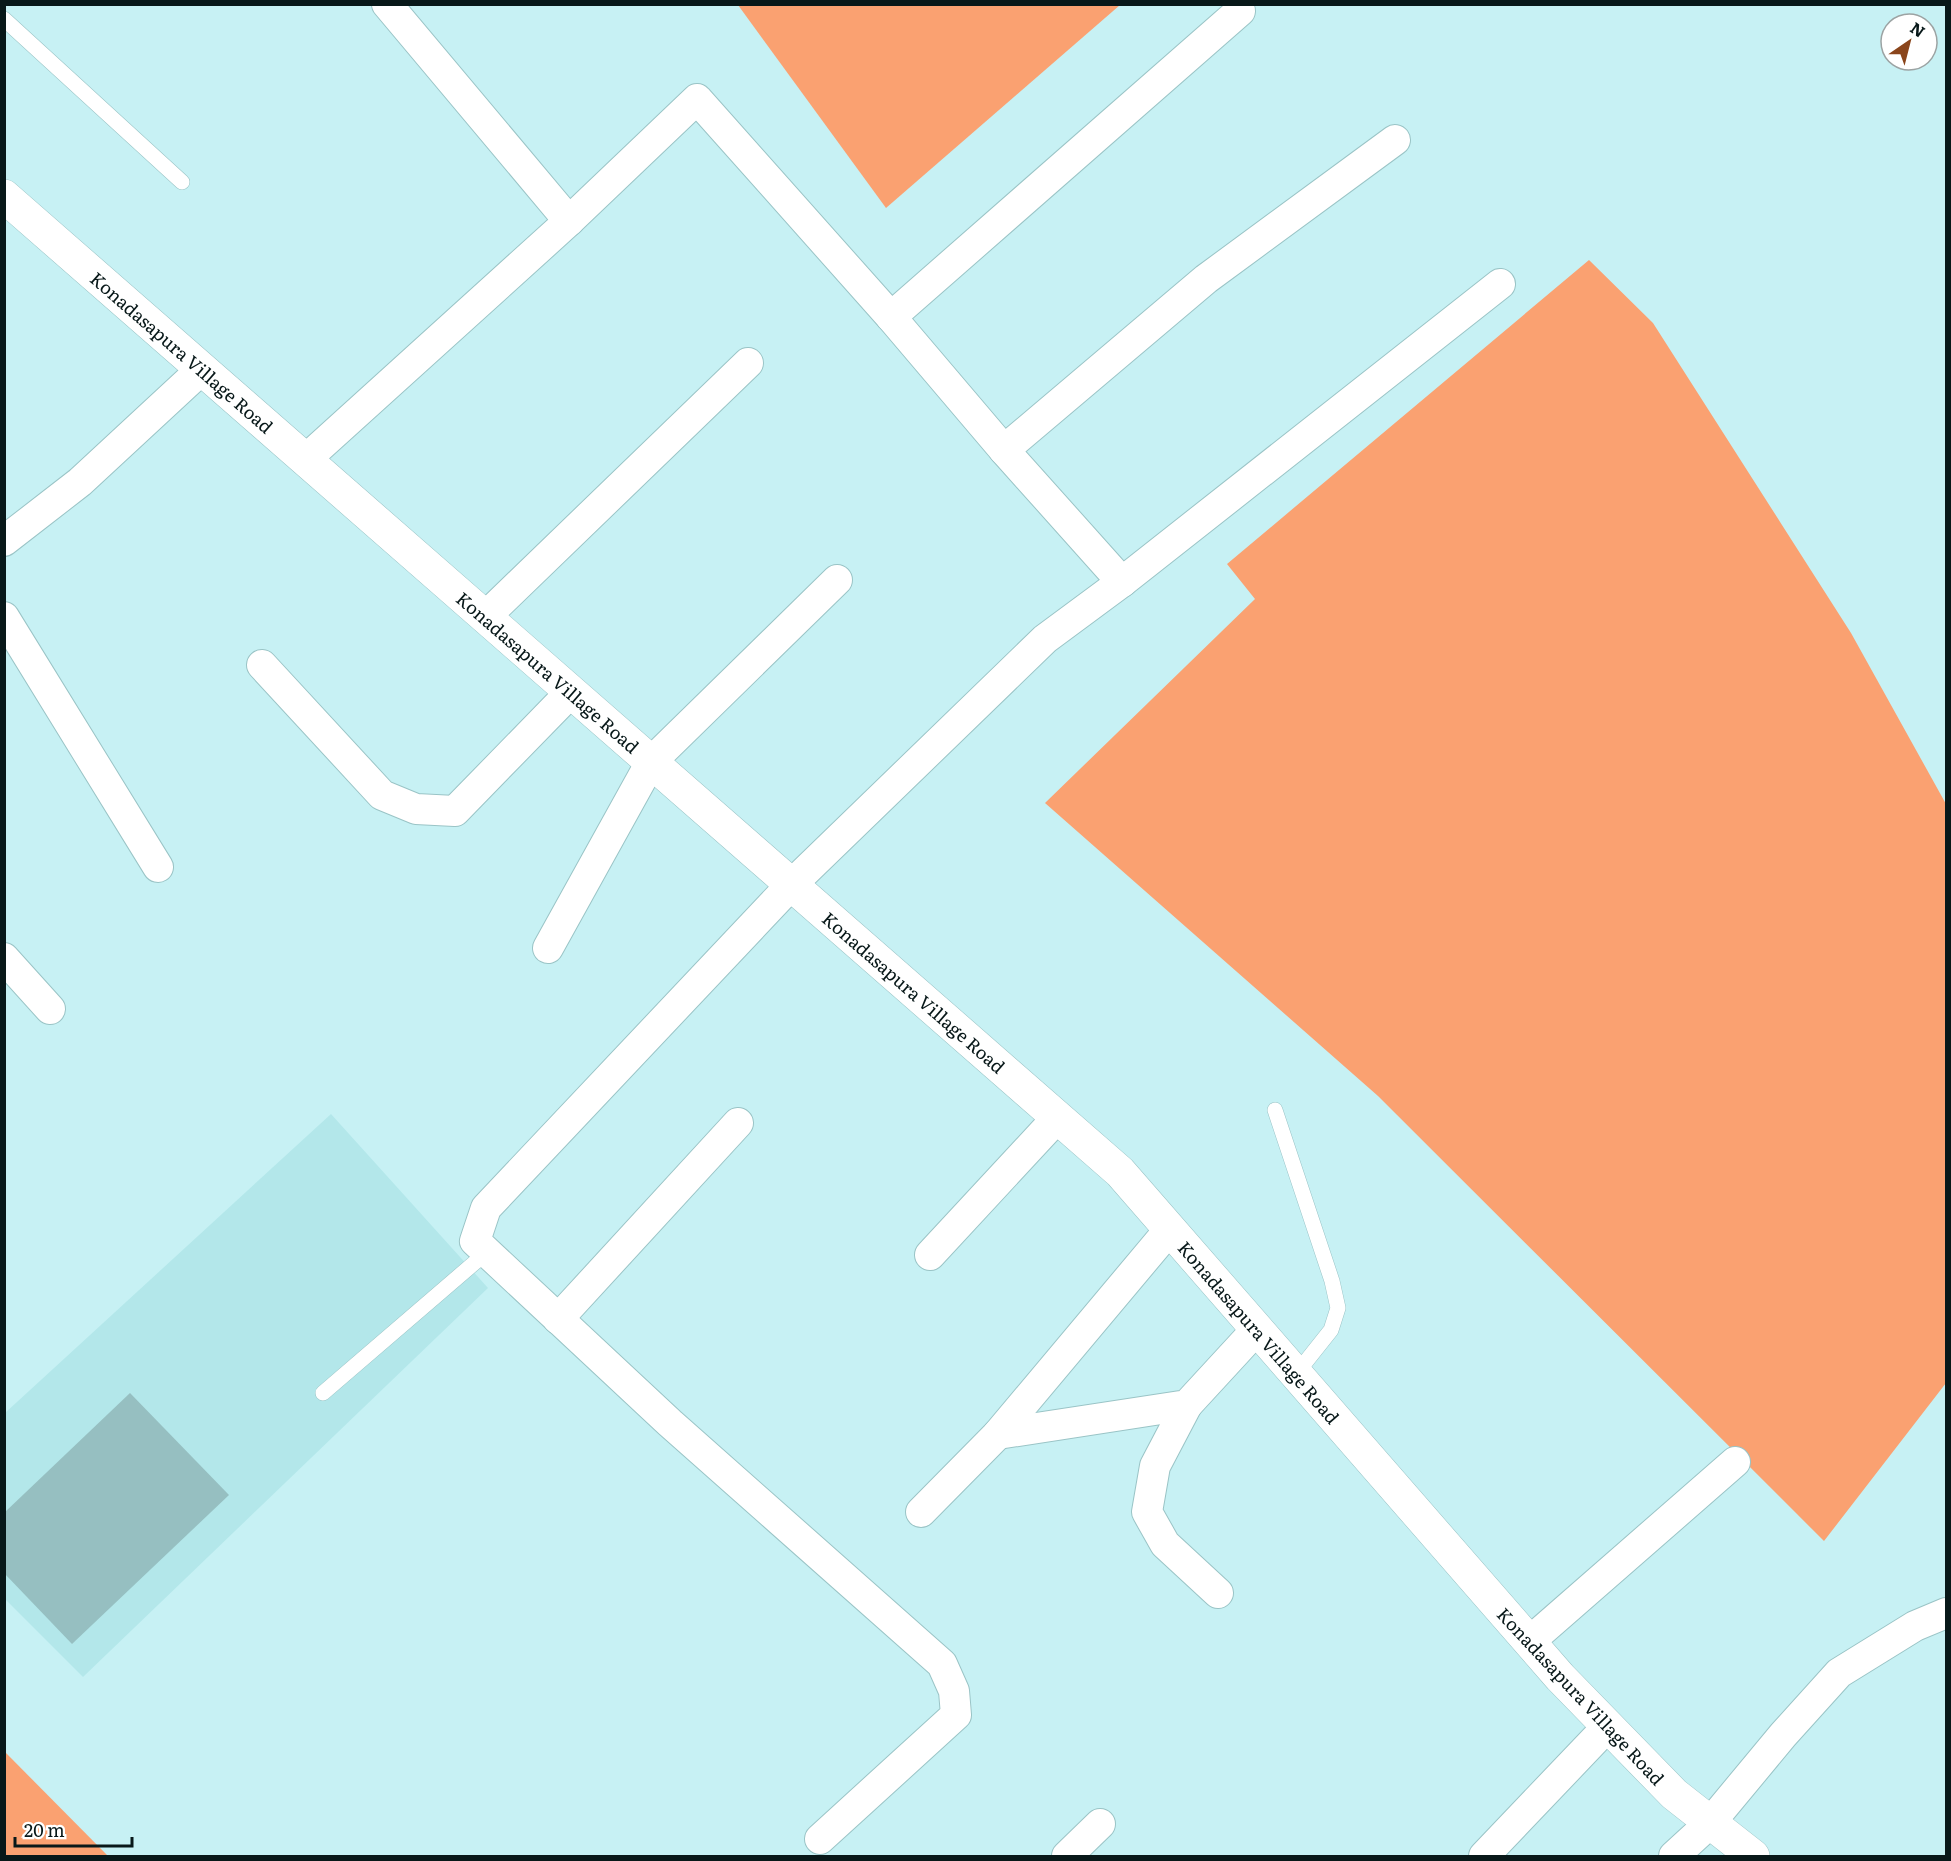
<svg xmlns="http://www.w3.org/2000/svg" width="1951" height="1861" font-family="Literata,serif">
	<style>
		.built { fill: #b3e7ea }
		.green { fill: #faa171 }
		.building { fill: #96bfc1 }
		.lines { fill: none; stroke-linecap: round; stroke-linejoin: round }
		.service-casing { stroke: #9ac4c6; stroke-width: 16 }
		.minor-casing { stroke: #9ac4c6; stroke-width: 32 }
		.tertiary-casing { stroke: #9ac4c6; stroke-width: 34 }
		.service { stroke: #fff; stroke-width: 15 }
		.minor { stroke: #fff; stroke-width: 30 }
		.tertiary { stroke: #fff; stroke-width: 33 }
		.labels { text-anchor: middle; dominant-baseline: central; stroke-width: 5; stroke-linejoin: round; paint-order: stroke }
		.street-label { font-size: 18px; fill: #081819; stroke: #fff }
	</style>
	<rect width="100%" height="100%" fill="#c7f1f4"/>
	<polygon class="built" points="331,1114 488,1288 83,1677 5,1599 5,1413"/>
	<g class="green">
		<polygon points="738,5 1120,5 886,208"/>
		<polygon points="1589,260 1653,323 1851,633 1946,804 1946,1383 1824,1541 1378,1096 1045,803 1255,599 1227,564"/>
		<polygon points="5,1752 108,1856 5,1856"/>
	</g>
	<polygon class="building" points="130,1393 229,1495 72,1644 4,1573 4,1513"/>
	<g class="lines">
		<g class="service-casing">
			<g id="service">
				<polyline points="4,19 182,182"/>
				<polyline points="1275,1110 1332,1281 1338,1308 1331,1330 1296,1374"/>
				<polyline points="323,1393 487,1252"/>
			</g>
		</g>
		<g class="minor-casing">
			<g id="minor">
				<polyline points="387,4 569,221"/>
				<polyline points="891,317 1240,11"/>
				<polyline points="1004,450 1206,279 1395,140"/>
				<polyline points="305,460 569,221 697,99 891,317 1004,450 1122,582"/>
				<polyline points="4,541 80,482 202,369"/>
				<polyline points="4,617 158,867"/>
				<polyline points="485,617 748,363"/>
				<polyline points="262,665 382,795 416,809 455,811 571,692"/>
				<polyline points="548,948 651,762 837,580"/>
				<polyline points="4,958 50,1009"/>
				<polyline points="930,1255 1057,1118"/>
				<polyline points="558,1319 738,1123"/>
				<polyline points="1187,1405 1155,1466 1147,1512 1165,1544 1218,1593"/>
				<polyline points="998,1434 1187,1405 1257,1329"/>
				<polyline points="921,1512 998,1434 1170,1229"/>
				<polyline points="1529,1642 1735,1462"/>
				<polyline points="820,1839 956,1715 954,1691 942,1664 670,1423 475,1241 486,1208 791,885 1045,639 1122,582 1500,284"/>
				<polyline points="1067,1856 1100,1824"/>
				<polyline points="1484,1856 1608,1726"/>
				<polyline points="1674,1856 1710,1823 1783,1735 1839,1673 1915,1626 1946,1613"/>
			</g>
		</g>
		<g class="tertiary-casing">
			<polyline id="tertiary" points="4,196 1120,1172 1560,1677 1674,1794 1753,1856"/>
		</g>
		<use href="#service" class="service"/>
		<use href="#minor" class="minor"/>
		<use href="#tertiary" class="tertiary"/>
	</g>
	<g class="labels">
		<g class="street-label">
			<text transform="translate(182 352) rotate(41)">Konadasapura Village Road</text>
			<text transform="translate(548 672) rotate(41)">Konadasapura Village Road</text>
			<text transform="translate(914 992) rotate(41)">Konadasapura Village Road</text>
			<text transform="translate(1259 1332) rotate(49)">Konadasapura Village Road</text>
			<text transform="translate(1581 1696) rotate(47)">Konadasapura Village Road</text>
		</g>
	</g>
	<rect width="1951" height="1861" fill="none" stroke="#081819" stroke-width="12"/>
	<g transform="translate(1909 42) rotate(35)"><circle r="28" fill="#ffffff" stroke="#9ca3a3" stroke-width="1.5"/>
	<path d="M0-4.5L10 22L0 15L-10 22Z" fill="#8a451b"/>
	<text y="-9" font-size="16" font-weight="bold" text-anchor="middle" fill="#081819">N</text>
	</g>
	<path d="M15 1837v9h117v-9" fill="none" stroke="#081819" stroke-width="3"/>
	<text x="24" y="1837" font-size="18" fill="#081819" stroke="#ffffff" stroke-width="4.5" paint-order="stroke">20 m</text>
</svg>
